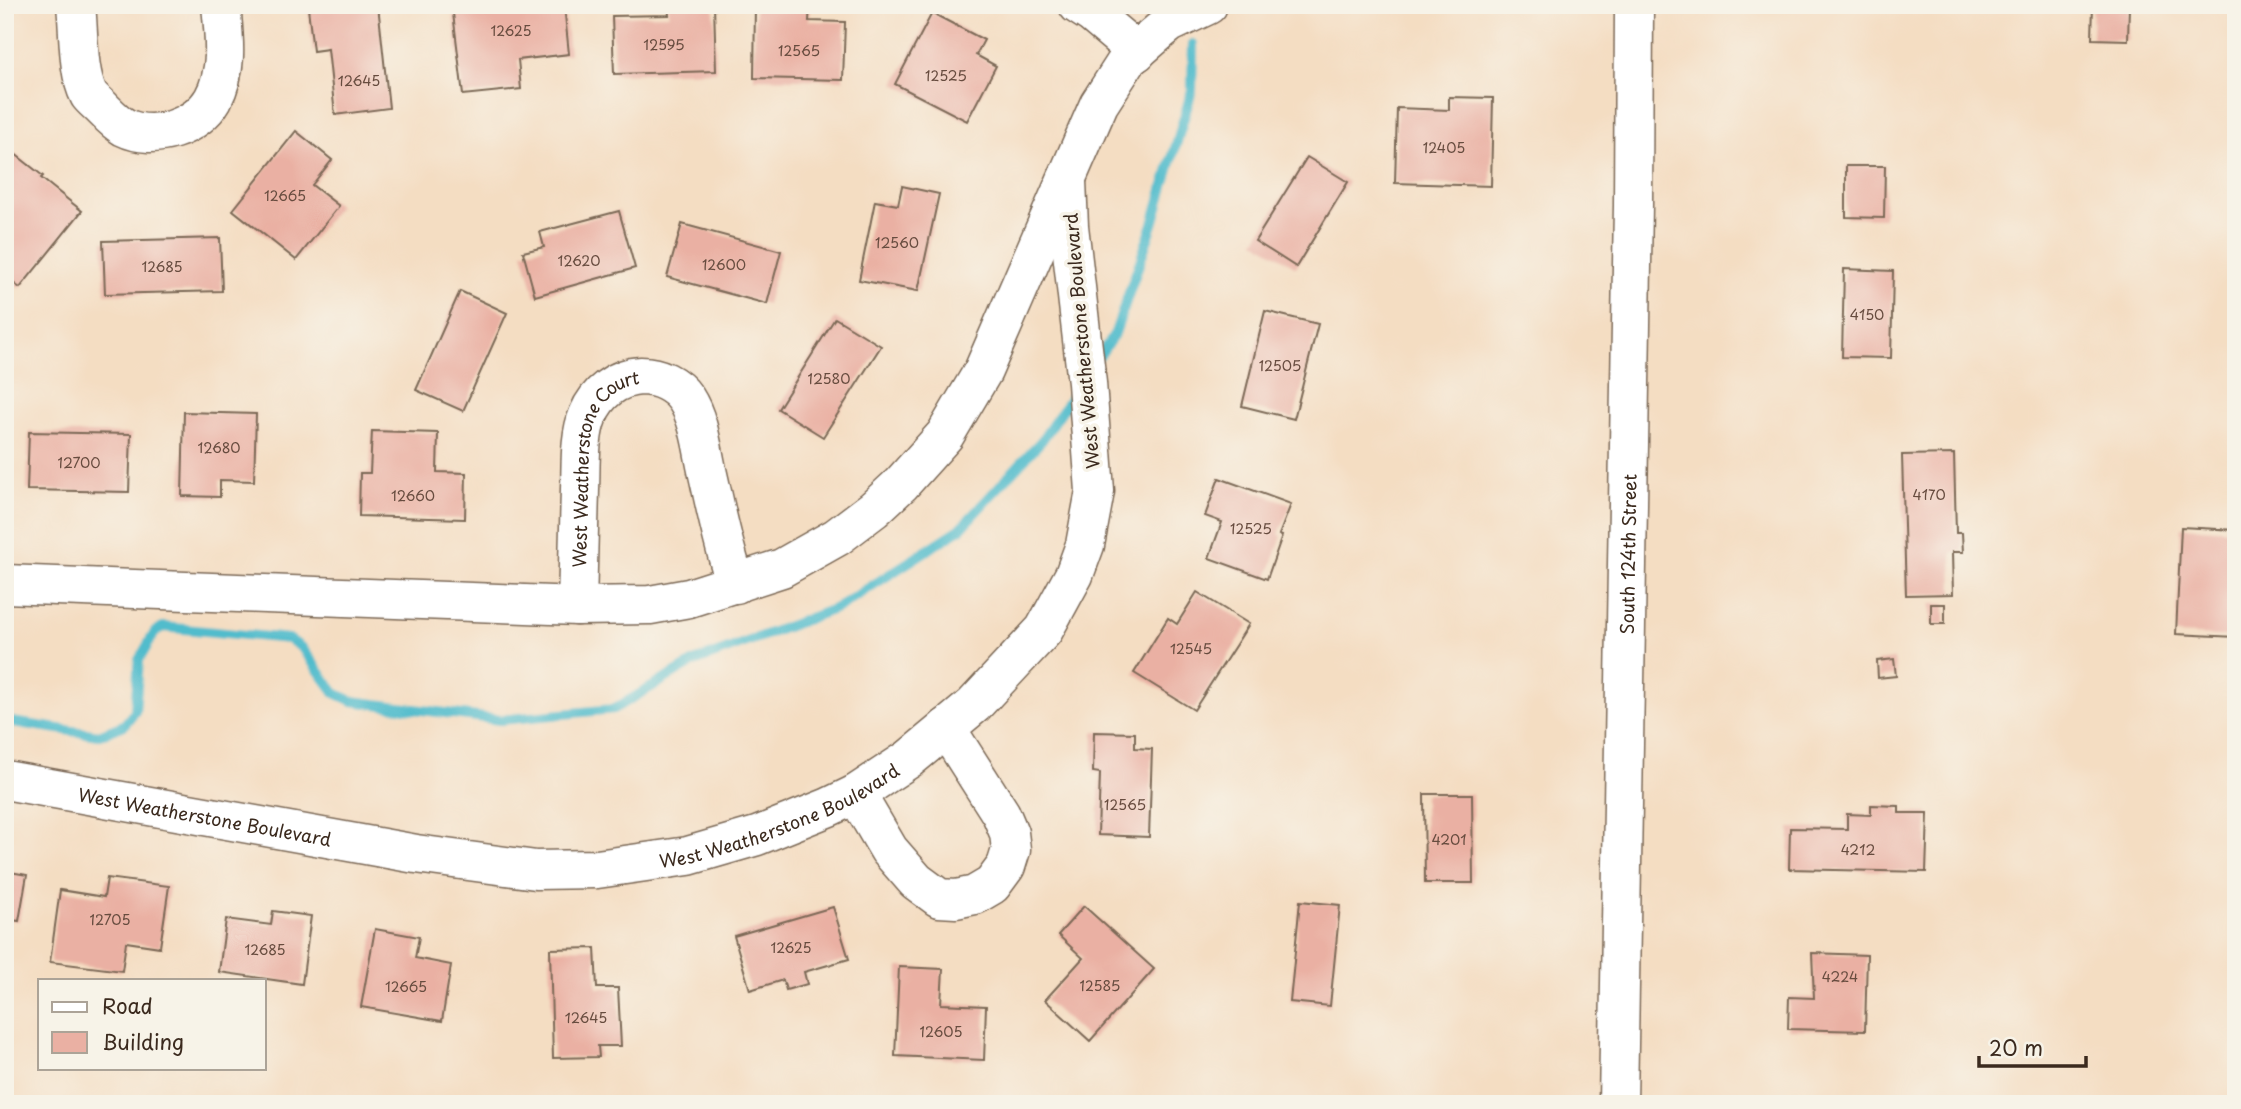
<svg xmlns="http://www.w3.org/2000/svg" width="2241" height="1109" font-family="'Playpen Sans',sans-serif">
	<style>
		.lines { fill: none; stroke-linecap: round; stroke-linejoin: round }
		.stream { stroke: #51bccc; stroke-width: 10 }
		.building { fill: #eab0a3 }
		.minor-casing { stroke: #7c6957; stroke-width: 41 }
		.tertiary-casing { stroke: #7c6957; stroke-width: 41 }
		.minor { stroke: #fff; stroke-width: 38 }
		.tertiary { stroke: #fff; stroke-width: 38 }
		.labels { text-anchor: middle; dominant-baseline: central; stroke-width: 7; stroke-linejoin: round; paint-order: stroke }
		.number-label { font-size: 14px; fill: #674c3f }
		.street-label { font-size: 18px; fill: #3b2a1e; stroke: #f7f3e8 }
	</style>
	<rect width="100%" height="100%" fill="#f7f3e8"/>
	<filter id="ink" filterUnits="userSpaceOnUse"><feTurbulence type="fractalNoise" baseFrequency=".0143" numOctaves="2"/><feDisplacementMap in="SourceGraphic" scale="14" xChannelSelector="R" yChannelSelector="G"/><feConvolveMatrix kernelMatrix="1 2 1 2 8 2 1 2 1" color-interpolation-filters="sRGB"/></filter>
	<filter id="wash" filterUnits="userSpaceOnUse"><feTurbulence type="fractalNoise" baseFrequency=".00686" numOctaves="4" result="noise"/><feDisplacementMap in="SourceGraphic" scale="28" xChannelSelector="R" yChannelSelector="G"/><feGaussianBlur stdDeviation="1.57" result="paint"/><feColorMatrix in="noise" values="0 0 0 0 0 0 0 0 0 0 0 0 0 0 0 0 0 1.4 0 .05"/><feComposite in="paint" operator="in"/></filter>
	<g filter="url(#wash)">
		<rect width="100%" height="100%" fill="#f4ddc2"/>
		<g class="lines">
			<g class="stream">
				<polyline points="1100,355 1115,333 1153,224 1192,90 1193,44"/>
				<polyline points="5,721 99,735 124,725 135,711 139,660 155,632 163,627 289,639 302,648 335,693 352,701 500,720 614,709 694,662 839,607 960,529 1042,440 1072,396"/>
			</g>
		</g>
		<g id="blocks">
			<g class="building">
				<polygon points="331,5 378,5 389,108 335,115 328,49 313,51 308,8"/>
				<polygon points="452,5 564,5 569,54 518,60 521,89 463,95"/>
				<polygon points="668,5 714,5 716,71 614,74 612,16 669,15"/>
				<polygon points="755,5 810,5 809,21 845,22 843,80 754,78"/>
				<polygon points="2093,5 2129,6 2128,40 2092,39"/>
				<polygon points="932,13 984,40 976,55 996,66 967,121 895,84"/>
				<polygon points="1449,97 1493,98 1491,186 1395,183 1397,108 1449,110"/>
				<polygon points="296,131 332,160 312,185 339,206 296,260 233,210"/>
				<polygon points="5,146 43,176 41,178 82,211 20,288 5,277"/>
				<polygon points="1307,157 1348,182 1296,267 1255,241"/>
				<polygon points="1846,166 1885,166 1884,218 1846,217"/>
				<polygon points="902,186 939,194 918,291 859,280 875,201 898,205"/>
				<polygon points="619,211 635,268 535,296 523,252 544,247 540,232"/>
				<polygon points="682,224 781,251 767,304 667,277"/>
				<polygon points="220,238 222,291 105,294 103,241"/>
				<polygon points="1844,269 1893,271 1891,358 1842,357"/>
				<polygon points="460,291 507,313 463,411 416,390"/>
				<polygon points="1265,311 1318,324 1294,419 1242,406"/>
				<polygon points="835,318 881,346 823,437 778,409"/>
				<polygon points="184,412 256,414 254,481 220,480 220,497 182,496"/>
				<polygon points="372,431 438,433 437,472 466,473 465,519 359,516 360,473 370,473"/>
				<polygon points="29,432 131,434 129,492 27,490"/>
				<polygon points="1954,454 1956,533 1962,533 1963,552 1952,552 1953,594 1906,595 1902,455"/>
				<polygon points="1219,478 1291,504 1279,535 1282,536 1267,579 1209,558 1222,522 1205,516"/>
				<polygon points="2181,527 2236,530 2236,637 2176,634"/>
				<polygon points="1197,592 1249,624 1194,710 1134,673 1168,618 1177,624"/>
				<rect x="1931" y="604" width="14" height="20"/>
				<polygon points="1894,659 1896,676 1878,678 1877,661"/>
				<polygon points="1094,732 1135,733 1135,748 1152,749 1149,837 1098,835 1100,773 1093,772"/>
				<polygon points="1424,794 1472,794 1473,883 1425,883"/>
				<polygon points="1871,805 1899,806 1899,813 1928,813 1926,872 1789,869 1790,828 1847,829 1847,814 1871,815"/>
				<polygon points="5,871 27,875 19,921 5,919"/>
				<polygon points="107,878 169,886 160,947 126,942 122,971 50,962 60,890 104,897"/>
				<polygon points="1300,901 1340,905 1330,1006 1290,1002"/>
				<polygon points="1084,906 1154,969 1090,1041 1045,1000 1083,958 1058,935"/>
				<polygon points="833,907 849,959 804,972 807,984 786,990 783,980 750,990 734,936"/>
				<polygon points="273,911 311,916 302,984 219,972 226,919 271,925"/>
				<polygon points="375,929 419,937 415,958 451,965 442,1021 361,1007"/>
				<polygon points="595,948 597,988 618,988 621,1046 598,1046 599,1057 553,1058 550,949"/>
				<polygon points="1812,953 1867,955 1865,1031 1788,1029 1789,997 1814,998"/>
				<polygon points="899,967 943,969 941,1004 986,1006 984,1060 895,1056"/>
				<polygon points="1795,1100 1867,1101 1867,1104 1795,1104"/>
			</g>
		</g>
	</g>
	<g filter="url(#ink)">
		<use href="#blocks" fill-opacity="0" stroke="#7c6957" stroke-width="2"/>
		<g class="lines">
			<g class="minor-casing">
				<g id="minor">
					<path d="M76 5C79 31 77 72 89 95 92 99 97 103 100 106 108 114 115 122 124 127 154 142 197 127 213 99 229 69 224 37 221 5"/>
					<polyline points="1078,5 1092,14 1137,52"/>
					<polyline points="5,584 577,606 650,605 689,598 782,568 837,537 874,509 901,484 945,435 983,371 1099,104 1128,59 1160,31 1170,23 1208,5"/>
					<path id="s1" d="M577 606C578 567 579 528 580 489 581 466 579 436 588 415 597 393 617 377 641 376 658 376 676 384 686 399 699 419 702 447 707 470 716 509 723 547 736 584"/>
					<path id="s2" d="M5 780 416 854 536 870 597 869 688 856 757 836 829 807 856 794 909 759 974 705 1044 630 1074 575 1085 545 1095 491 1087 383 1069 226 1067 181"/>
					<polyline points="856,794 889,850 916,881 939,898 956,899 975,895 992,885 1006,866 1011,850 1009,833 1001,814 946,728"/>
				</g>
			</g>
			<g class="tertiary-casing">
				<g id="tertiary">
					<path id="s3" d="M1618 1104 1633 205 1634 5"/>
				</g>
			</g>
			<use href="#minor" class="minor"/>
			<use href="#tertiary" class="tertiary"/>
		</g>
	</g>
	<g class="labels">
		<g class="number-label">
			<text x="511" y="30">12625</text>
			<text x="664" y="44">12595</text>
			<text x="799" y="50">12565</text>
			<text x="946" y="75">12525</text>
			<text x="359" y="80">12645</text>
			<text x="1444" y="147">12405</text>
			<text x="285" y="195">12665</text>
			<text x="897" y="242">12560</text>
			<text x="579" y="260">12620</text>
			<text x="724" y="264">12600</text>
			<text x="162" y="266">12685</text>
			<text x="1867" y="314">4150</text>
			<text x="1280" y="365">12505</text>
			<text x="829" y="378">12580</text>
			<text x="219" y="447">12680</text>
			<text x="79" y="462">12700</text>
			<text x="1929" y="494">4170</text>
			<text x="413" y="495">12660</text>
			<text x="1251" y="528">12525</text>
			<text x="1191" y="648">12545</text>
			<text x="1125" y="804">12565</text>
			<text x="1449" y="839">4201</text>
			<text x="1858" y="849">4212</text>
			<text x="110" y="919">12705</text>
			<text x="791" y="947">12625</text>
			<text x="265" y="949">12685</text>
			<text x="1840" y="976">4224</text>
			<text x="1100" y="985">12585</text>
			<text x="406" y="986">12665</text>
			<text x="586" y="1017">12645</text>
			<text x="941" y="1031">12605</text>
		</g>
		<g class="street-label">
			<text transform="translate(1081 341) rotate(-95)">West Weatherstone Boulevard</text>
			<text stroke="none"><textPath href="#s1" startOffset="149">West Weatherstone Court</textPath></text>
			<text stroke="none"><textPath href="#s3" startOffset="550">South 124th Street</textPath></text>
			<text stroke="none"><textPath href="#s2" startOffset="791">West Weatherstone Boulevard</textPath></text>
			<text stroke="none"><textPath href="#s2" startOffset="203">West Weatherstone Boulevard</textPath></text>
		</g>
	</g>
	<rect width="2241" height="1109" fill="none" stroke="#f7f3e8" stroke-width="28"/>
	<rect x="38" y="979" width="228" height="91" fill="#f7f3e8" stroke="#aca397" stroke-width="2"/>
	<rect x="52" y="1002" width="35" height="10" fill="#ffffff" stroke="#aca397" stroke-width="2"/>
	<text x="102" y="1014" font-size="21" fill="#3b2a1e">Road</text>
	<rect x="52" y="1032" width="35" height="21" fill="#eab0a3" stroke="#aca397" stroke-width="2"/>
	<text x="102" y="1050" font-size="21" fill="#3b2a1e">Building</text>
	<path d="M1979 1056v10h107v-10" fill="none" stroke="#3b2a1e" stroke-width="3.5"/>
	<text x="1989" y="1056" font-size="21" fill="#3b2a1e" stroke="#f7f3e8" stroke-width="5" paint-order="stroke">20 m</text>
</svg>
